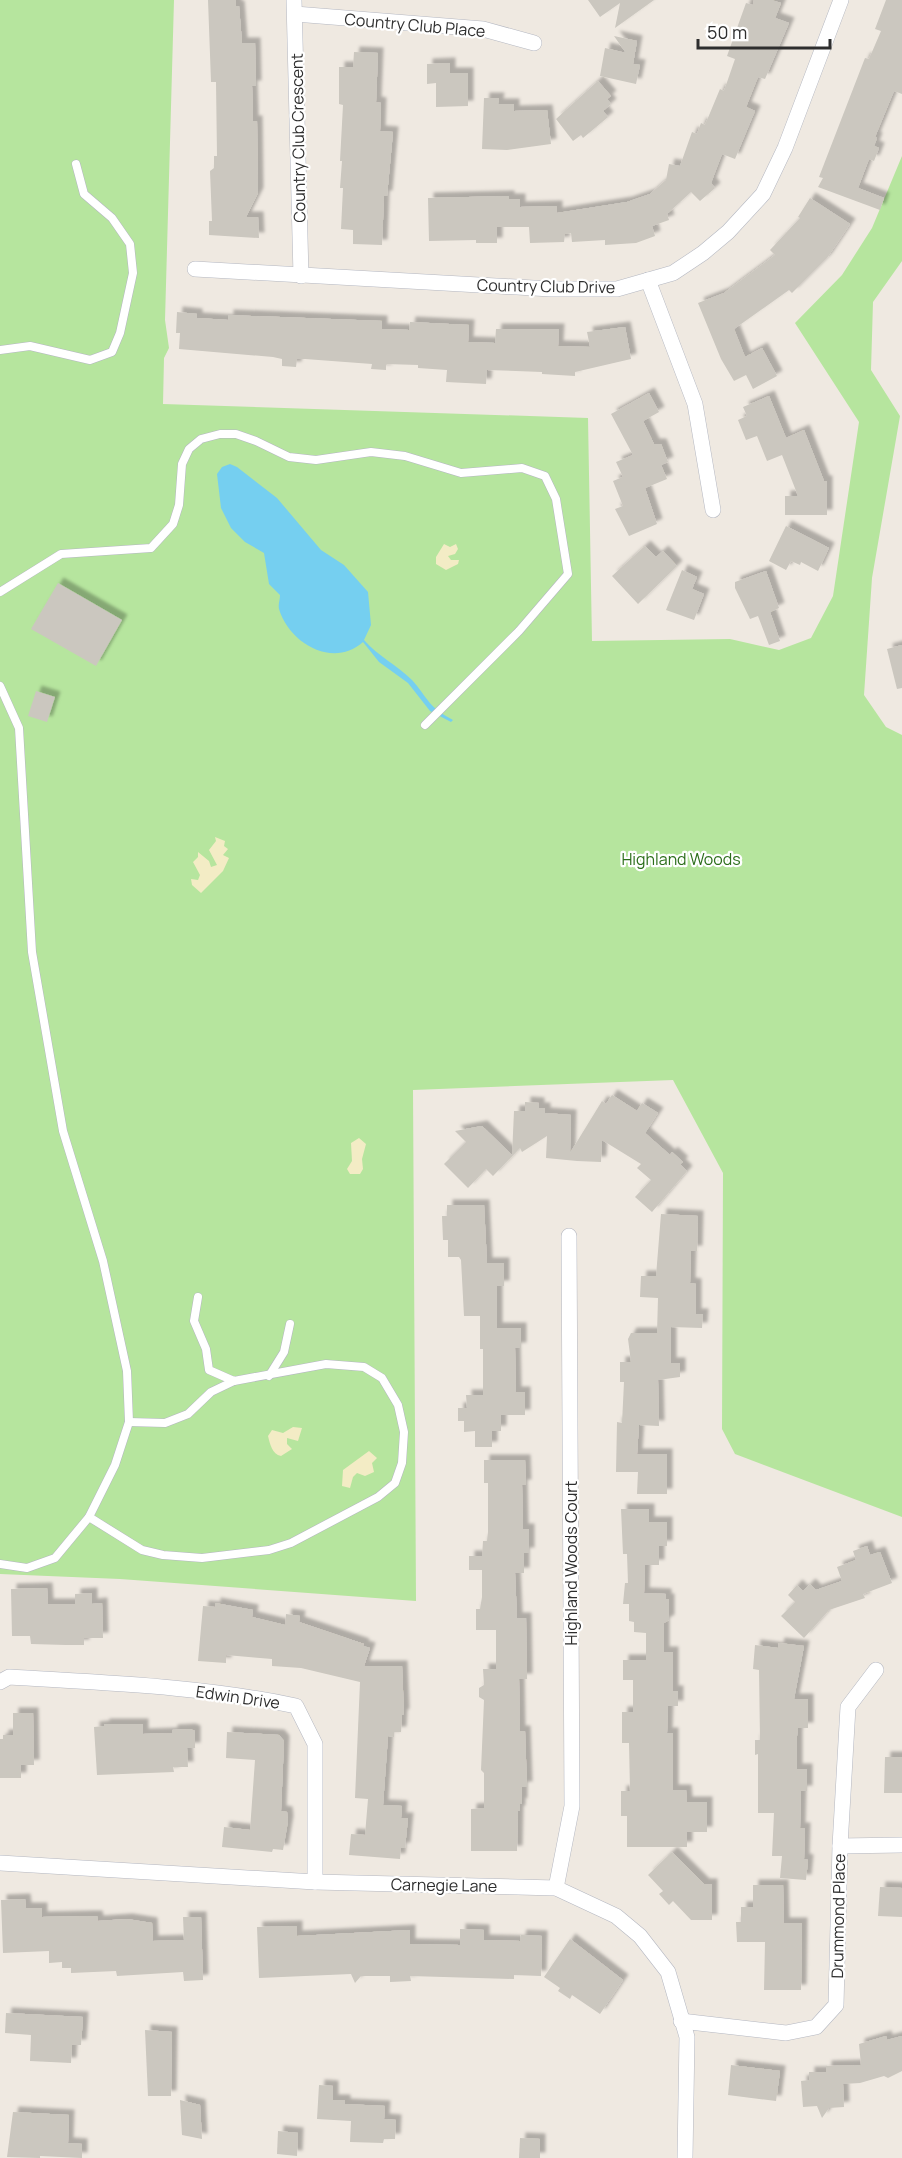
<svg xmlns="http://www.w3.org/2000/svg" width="902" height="2158" font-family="Manrope,sans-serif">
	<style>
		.green { fill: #b6e59e }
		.sand { fill: #f3ecc5 }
		.water { fill: #75cff0 }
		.building { fill: #cbc7bf; filter: url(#shadow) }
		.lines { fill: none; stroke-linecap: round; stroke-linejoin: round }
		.lane-casing { stroke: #b4b7c1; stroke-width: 9 }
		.street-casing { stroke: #b4b7c1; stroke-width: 16 }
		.lane { stroke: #fff; stroke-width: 8 }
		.street { stroke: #fff; stroke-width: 15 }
		.labels { text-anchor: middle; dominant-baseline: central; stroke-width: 4.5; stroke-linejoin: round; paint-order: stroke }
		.street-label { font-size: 16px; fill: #2e2e2e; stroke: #fff }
		.park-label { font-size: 16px; fill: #2c6e1b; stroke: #fff }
	</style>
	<defs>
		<filter id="shadow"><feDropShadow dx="5.5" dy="-5.5" stdDeviation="1.5" flood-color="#0004"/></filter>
	</defs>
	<rect width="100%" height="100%" fill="#efe9e1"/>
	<polygon class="green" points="0,0 174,0 165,320 169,348 164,358 163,404 588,418 592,641 730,639 779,650 811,638 833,596 859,422 795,323 842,275 872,228 902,156 902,261 873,302 871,370 900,416 872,578 864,695 886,727 902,735 902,1517 735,1454 722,1429 723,1173 673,1080 413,1090 416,1601 120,1579 0,1574"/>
	<g class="sand">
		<polygon points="444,544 450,547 456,544 458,549 455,554 448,556 451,560 459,560 458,564 446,570 436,564 436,557"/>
		<polygon points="215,837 225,841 224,846 228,849 223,855 229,858 223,871 201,893 192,885 191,879 198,880 200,875 193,862 198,857 198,852 209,861 211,867 217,865 209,850 216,841"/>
		<polygon points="359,1138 366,1144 362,1159 363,1169 360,1174 350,1174 347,1169 352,1161 351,1143"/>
		<path d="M293 1427 302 1428 298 1441 287 1438V1444L292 1449 281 1456C272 1454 270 1444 268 1436L272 1430 283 1433Z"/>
		<polygon points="369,1451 377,1458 372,1463 374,1472 365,1476 357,1473 353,1477 350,1488 342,1486 343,1470"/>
	</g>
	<path class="water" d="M230 464 237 467 277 498 321 550 344 565 368 592 371 625 364 640C378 656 397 665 412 680 428 698 428 707 453 720L451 722 430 711 408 683 379 662 363 642C333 669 289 643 279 609 278 604 280 600 280 595L269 584 264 553 245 542 231 528 221 508 217 474 222 467Z"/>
	<g class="building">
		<polygon points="208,0 236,0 236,6 239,6 242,43 255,43 256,86 252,86 253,114 253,121 257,121 258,193 246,217 258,217 259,238 209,235 209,221 212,221 210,171 214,168 214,156 217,156 216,82 211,82"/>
		<polygon points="588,0 654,0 615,28 620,3 600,17"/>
		<polygon points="754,0 771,0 781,3 775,18 789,23 765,79 758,77 746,107 755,111 747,130 735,159 722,154 711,183 715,188 700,201 691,192 667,214 669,220 652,226 655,236 636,243 605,245 605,240 572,242 571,233 565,234 564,242 530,243 529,227 497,227 497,243 476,243 476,240 429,241 428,198 509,196 509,199 520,199 520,207 557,206 557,213 627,202 650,194 666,180 669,164 680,166 692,132 697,134 701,123 705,125 720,89 724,91 735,59 727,56 746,3 753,5"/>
		<polygon points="886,0 902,0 902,94 894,91 875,137 877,138 874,146 879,148 874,161 869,159 858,188 884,198 880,210 818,187 823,178 819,177 865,58 869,59 881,31 875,29"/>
		<polygon points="614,36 637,41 633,64 640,65 636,84 600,76 605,48 626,53"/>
		<polygon points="354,52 378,53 376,102 381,103 380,131 393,132 387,196 384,196 382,245 353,244 353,230 341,229 343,188 340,188 342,161 340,161 343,105 339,104 339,67 353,67"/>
		<polygon points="450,63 450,73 468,73 468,106 436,107 436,83 427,84 427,64"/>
		<polygon points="598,81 611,96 607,99 611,104 603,111 608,117 583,138 581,135 573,141 556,119"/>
		<polygon points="484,98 499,98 498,104 514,104 514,111 547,110 551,144 507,150 482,149"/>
		<polygon points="810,198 850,224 827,258 792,293 789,290 734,329 745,357 762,348 777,376 753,389 746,375 734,381 721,359 698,303 724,293 775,255 770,250 800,218 798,217"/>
		<polygon points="177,312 197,314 197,318 228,320 228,315 382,321 382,329 409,330 410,322 469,325 468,342 495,343 496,329 559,329 558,346 590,347 587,332 625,327 631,359 575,372 575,376 542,374 542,372 487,370 486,384 446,382 447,370 418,368 418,365 386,364 386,370 371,369 372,364 305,359 297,359 296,367 282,366 282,359 273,357 179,349 180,333 176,333"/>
		<polygon points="649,393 659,412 643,421 654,444 661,444 668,462 661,465 667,479 645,488 657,524 629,536 615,509 623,506 613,481 623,477 616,462 633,455 611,414"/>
		<polygon points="769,396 786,438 804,430 824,481 827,481 827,515 785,515 785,496 798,496 782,455 767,461 757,436 746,440 738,420 747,416 743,407"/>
		<polygon points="786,526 829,548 818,571 801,562 800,565 791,561 786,570 769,561"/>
		<polygon points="645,546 656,557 663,551 677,566 638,604 612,576"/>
		<polygon points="682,570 697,577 692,589 704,594 694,620 666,610"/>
		<polygon points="766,571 779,608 770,612 780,641 769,645 758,616 750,619 735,588 735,582"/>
		<polygon points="58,583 122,620 96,666 31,629"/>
		<polygon points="902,645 902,688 897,689 887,649"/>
		<polygon points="36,691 55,697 47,722 28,716"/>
		<polygon points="612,1095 637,1111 642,1103 658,1113 645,1133 670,1155 672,1152 683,1162 680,1164 687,1171 652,1212 635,1197 651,1180 637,1168 641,1164 602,1140 601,1162 577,1161 546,1158 547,1136 522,1152 520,1148 493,1176 486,1169 468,1188 444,1164 466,1142 455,1131 482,1126 512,1155 514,1111 525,1111 525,1102 539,1103 539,1108 545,1108 545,1113 571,1115 570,1153 602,1101 606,1104"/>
		<polygon points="447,1205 484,1205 487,1263 504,1263 504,1286 497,1286 497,1328 521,1328 521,1348 515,1348 516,1392 525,1392 525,1415 501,1415 501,1431 492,1431 492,1447 475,1447 475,1431 464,1432 464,1421 458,1421 458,1408 467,1408 466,1395 483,1395 483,1349 480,1349 480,1316 464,1316 461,1260 459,1257 448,1257 448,1240 443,1240 442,1216 447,1216"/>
		<polygon points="661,1214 698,1216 697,1251 691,1251 690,1283 696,1284 696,1314 703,1314 702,1328 671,1327 671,1363 680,1363 680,1377 658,1380 659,1426 639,1425 637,1454 667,1454 667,1494 637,1494 638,1472 616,1472 617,1422 622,1423 624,1382 620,1382 620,1362 631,1362 628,1339 631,1333 657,1333 658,1298 640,1297 641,1276 656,1276"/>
		<polygon points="484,1460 525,1460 526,1485 522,1485 523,1529 529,1529 529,1553 524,1553 524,1573 515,1573 517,1618 526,1618 527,1679 519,1679 520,1731 525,1731 527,1787 522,1787 522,1804 520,1803 520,1811 518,1811 517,1851 471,1851 471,1809 484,1808 484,1773 481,1770 484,1700 479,1697 479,1688 484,1685 483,1669 496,1669 496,1630 476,1630 476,1609 480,1609 482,1597 482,1570 469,1570 469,1556 482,1556 483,1541 487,1541 488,1532 488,1483 484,1483"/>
		<polygon points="621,1509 649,1509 649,1522 667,1522 667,1546 659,1546 659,1565 645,1565 644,1593 666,1594 666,1599 669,1599 669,1620 664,1623 664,1652 673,1652 673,1691 678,1691 678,1706 668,1706 667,1733 673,1733 673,1790 686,1790 687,1802 707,1802 707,1832 687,1832 687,1847 627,1847 627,1816 621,1816 621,1791 630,1791 629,1743 622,1743 622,1712 633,1712 633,1680 623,1680 623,1660 646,1660 646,1633 634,1632 634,1622 629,1621 629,1604 623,1604 625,1583 628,1583 627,1554 623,1554"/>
		<polygon points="867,1546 870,1555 880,1552 892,1583 863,1594 865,1598 829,1610 804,1638 781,1616 795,1602 788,1595 797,1585 803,1591 810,1584 816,1590 842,1581 837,1567 856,1560 853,1551"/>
		<polygon points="47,1588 48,1604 75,1604 75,1594 92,1593 92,1604 102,1603 103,1638 84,1638 84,1645 66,1645 31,1644 30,1636 12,1636 11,1589"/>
		<polygon points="215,1603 253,1610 252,1617 285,1625 286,1614 300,1616 299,1622 364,1644 363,1646 370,1648 364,1666 402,1666 404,1714 402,1715 401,1732 394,1732 394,1737 388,1736 383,1805 402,1806 401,1818 408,1818 405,1848 401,1848 400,1859 349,1855 351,1834 365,1835 368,1799 355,1798 360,1682 301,1668 272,1666 272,1659 226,1655 226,1663 198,1661 203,1606 215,1607"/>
		<polygon points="779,1643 804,1646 794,1699 808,1699 808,1728 798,1728 797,1736 797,1769 807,1769 807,1791 801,1791 800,1828 805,1828 804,1859 808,1860 806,1880 780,1878 782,1856 772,1856 774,1813 758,1813 758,1754 755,1755 755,1740 760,1740 759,1670 753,1669 755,1645 778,1648"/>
		<polygon points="13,1713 33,1713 34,1765 21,1765 21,1778 0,1778 0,1739 3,1739 3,1735 13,1735"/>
		<polygon points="104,1724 143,1724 143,1734 172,1733 172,1730 190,1729 195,1731 195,1748 187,1748 188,1767 173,1767 174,1772 97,1775 94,1727 104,1726"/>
		<polygon points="227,1732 279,1735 284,1741 281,1811 287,1812 288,1821 283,1850 273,1849 272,1852 222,1847 224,1827 250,1830 255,1760 226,1758"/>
		<polygon points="885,1757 902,1757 902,1793 884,1793"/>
		<polygon points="672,1852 704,1884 712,1884 712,1920 691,1920 673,1901 669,1905 659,1894 663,1891 648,1875"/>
		<polygon points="753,1885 783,1885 784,1923 802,1923 801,1990 764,1990 765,1942 737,1942 736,1922 741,1922 741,1907 753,1907"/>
		<polygon points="880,1887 902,1888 902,1917 878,1916"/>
		<polygon points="25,1899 26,1908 42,1908 42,1917 88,1916 97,1916 98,1921 127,1919 152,1923 153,1941 184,1940 183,1917 201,1917 203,1980 184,1981 183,1972 117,1976 116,1971 71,1973 71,1968 62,1968 62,1962 49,1963 49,1951 3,1953 1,1900"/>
		<polygon points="297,1926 297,1936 410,1930 410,1944 460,1945 460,1929 484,1930 484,1940 520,1941 521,1935 542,1936 541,1976 514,1975 514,1979 410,1976 411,1981 390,1982 390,1976 361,1976 355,1983 351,1974 259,1978 257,1927"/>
		<polygon points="570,1939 623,1980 600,2014 572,1995 570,1999 558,1991 560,1988 544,1977"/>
		<polygon points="6,2013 83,2017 81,2045 72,2045 71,2063 30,2061 31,2035 5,2033"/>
		<polygon points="145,2030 172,2032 171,2096 148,2096"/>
		<polygon points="886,2036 887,2040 902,2036 902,2071 888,2078 884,2076 860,2083 843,2084 844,2107 829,2108 822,2118 817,2106 803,2107 801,2081 809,2080 809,2072 826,2072 826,2066 861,2065 859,2044"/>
		<polygon points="731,2065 780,2071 776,2101 728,2095"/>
		<polygon points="319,2085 333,2086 333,2100 345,2100 345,2104 385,2106 384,2119 396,2120 395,2139 384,2139 383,2143 350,2142 351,2121 317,2119"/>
		<polygon points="180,2100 200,2105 202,2139 182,2135"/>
		<polygon points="13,2112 69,2115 68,2143 82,2144 82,2158 40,2156 40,2158 7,2157"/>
		<polygon points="278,2131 298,2133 297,2156 277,2154"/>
		<polygon points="520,2138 540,2139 540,2158 519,2158"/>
	</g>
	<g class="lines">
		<g class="lane-casing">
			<g id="lane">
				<polyline points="0,350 30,346 90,360 112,352 120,333 133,273 130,244 112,218 84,194 76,164"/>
				<polyline points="0,592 61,554 151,548 173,524 179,505 182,464 189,449 201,439 220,434 236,434 256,441 289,457 316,460 371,452 405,456 461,473 522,468 545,476 556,499 568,574 519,631 425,725"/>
				<polyline points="0,686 19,728 32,952 63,1131 103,1261 127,1371 129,1422 115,1465 89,1517 55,1558 27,1568 0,1564"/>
				<polyline points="269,1376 284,1352 290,1324"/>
				<polyline points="129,1422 165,1423 188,1414 211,1392 234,1381"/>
				<polyline points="89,1517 142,1550 163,1555 202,1558 269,1550 291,1543 378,1497 395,1483 402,1463 404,1432 398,1405 382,1378 364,1367 326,1364 234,1381 209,1370 206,1349 194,1321 198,1297"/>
			</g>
		</g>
		<g class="street-casing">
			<g id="street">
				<polyline points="294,0 301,276"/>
				<polyline points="295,14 483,29 534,43"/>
				<polyline points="195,269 551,289 617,289 673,273 703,253 728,232 763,194 785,148 841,0"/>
				<polyline points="648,280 695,404 713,510"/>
				<path d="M0 1682 9 1677C105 1683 202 1686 296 1706L315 1744V1882"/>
				<polyline points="840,1846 902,1845"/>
				<polyline points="0,1863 315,1882 556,1888 616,1916 640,1936 668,1972 687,2037 685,2158"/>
				<polyline points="556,1888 572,1806 569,1236"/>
				<polyline points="681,2021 786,2033 816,2027 836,2005 840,1846 848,1707 876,1670"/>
			</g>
		</g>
		<use href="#lane" class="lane"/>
		<use href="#street" class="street"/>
	</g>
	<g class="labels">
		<g class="street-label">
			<text transform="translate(415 25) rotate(5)">Country Club Place</text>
			<text transform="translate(298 138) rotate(-91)">Country Club Crescent</text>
			<text transform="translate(546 286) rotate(1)">Country Club Drive</text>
			<text transform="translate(571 1563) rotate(-90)">Highland Woods Court</text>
			<text transform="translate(238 1697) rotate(8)">Edwin Drive</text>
			<text transform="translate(444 1885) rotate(1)">Carnegie Lane</text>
			<text transform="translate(838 1916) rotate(-89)">Drummond Place</text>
		</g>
		<g class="park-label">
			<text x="681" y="859">Highland Woods</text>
		</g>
	</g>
	<path d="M698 39v9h132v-9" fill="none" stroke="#2e2e2e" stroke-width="3"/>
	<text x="707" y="39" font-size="18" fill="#2e2e2e" stroke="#ffffff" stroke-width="4.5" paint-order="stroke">50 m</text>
</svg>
